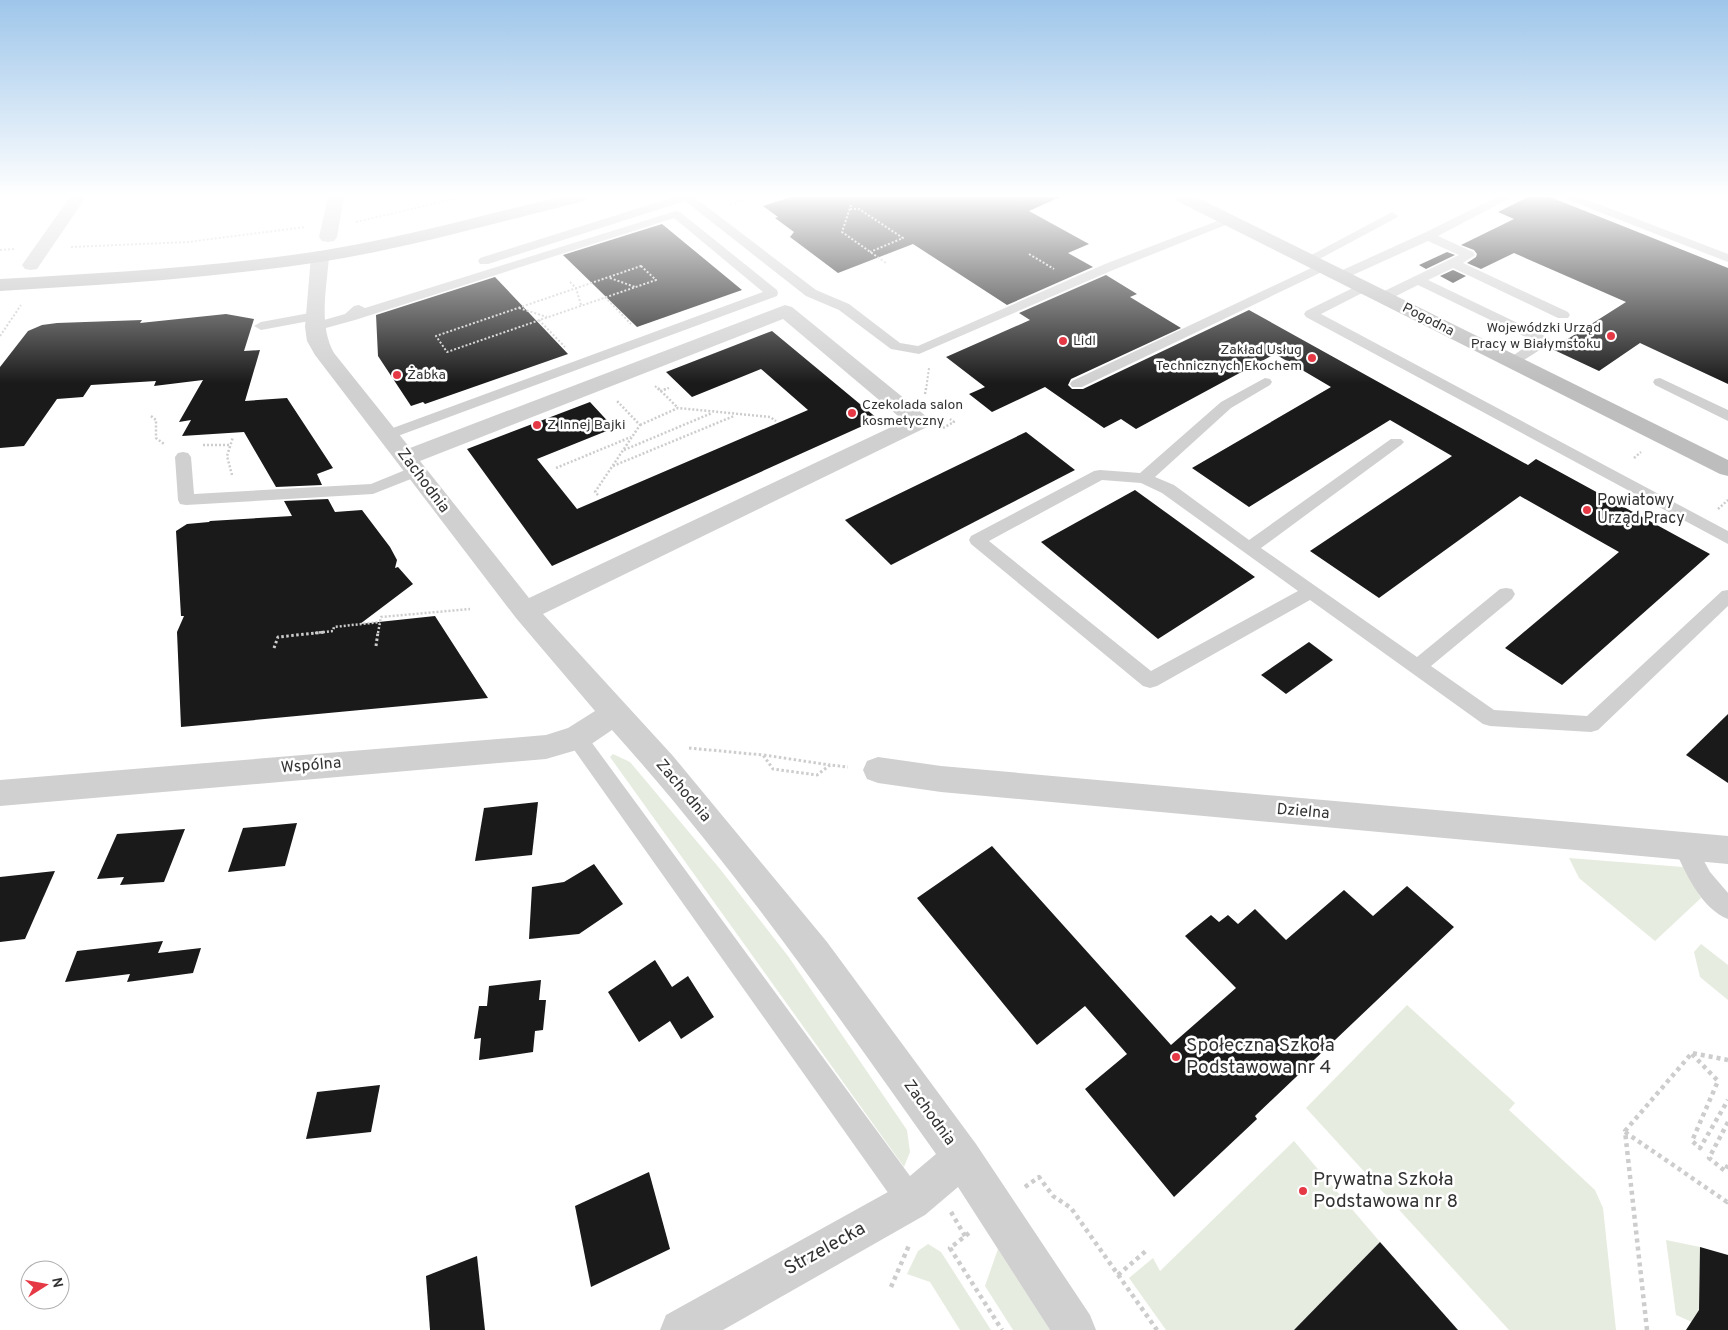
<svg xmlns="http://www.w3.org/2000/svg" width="1728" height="1330" font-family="Overpass,sans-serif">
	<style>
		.green { fill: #e6ecdf }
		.building { fill: #1a1a1a }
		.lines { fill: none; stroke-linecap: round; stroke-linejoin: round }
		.path-far3 { stroke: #cdcdcd; stroke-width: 2; stroke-dasharray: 2 2; stroke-linecap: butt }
		.path-far2 { stroke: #cdcdcd; stroke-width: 2.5; stroke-dasharray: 2 2; stroke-linecap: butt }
		.path-far1 { stroke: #cdcdcd; stroke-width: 3; stroke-dasharray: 2.5 2.5; stroke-linecap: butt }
		.path { stroke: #cdcdcd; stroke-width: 4.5; stroke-dasharray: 4 4; stroke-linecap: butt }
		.lane { fill: #d0d0d0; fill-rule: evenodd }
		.street { fill: #d0d0d0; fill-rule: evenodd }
		.secondary { fill: #bdbdbd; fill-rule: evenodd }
		.poi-dot { fill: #e63946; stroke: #fff; stroke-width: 2 }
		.labels { text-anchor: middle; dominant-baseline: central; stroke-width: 5; stroke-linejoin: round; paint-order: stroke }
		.far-street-label { font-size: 14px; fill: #333; stroke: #fff }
		.far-poi-label { font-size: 14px; fill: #333; stroke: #fff; text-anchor: start }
		.street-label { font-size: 16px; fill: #333; stroke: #fff }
		.poi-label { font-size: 16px; fill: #333; stroke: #fff; text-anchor: start }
		.near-poi-label { font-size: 19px; fill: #333; stroke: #fff; text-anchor: start }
		.near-street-label { font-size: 19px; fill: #333; stroke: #fff }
	</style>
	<rect width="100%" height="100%" fill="#fff"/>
	<g class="green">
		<polygon points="613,754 630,762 720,869 788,956 907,1130 910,1152 904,1167 610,757"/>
		<polygon points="1569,858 1683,867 1701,898 1655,941 1579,878"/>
		<polygon points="1701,944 1728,965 1728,1000 1700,977 1694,952"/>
		<polygon points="1407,1005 1515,1103 1509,1110 1595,1190 1603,1208 1616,1330 1509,1330 1306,1108"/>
		<polygon points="1294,1141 1380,1242 1294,1330 1166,1330 1129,1278 1153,1258 1160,1271"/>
		<polygon points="1666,1240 1700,1247 1699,1310 1692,1322 1676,1315"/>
		<polygon points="928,1244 941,1252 991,1330 960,1330 930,1282 907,1274 918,1251"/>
		<polygon points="998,1249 1050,1330 1013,1330 985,1286"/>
	</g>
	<g class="building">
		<polygon points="791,197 1060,197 1029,211 1089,244 1068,253 1093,267 1007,305 913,244 838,273 790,237 794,232 775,218 778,217 763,206"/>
		<polygon points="1528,197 1550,197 1728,268 1728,384 1640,343 1599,371 1552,349 1626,302 1514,253 1481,269 1467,263 1476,257 1477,254 1474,250 1461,245 1514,219 1498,212"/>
		<polygon points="662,224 742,290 637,327 563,255"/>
		<polygon points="1447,252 1455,255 1426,269 1419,265"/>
		<polygon points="1453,270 1466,276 1453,283 1440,276"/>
		<polygon points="1106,275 1137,294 1130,297 1181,328 1071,379 1068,385 1072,389 1083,389 1249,310 1528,465 1536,459 1710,554 1562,685 1505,648 1619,552 1520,496 1379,598 1310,551 1452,456 1390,420 1249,507 1192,468 1331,387 1275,354 1136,429 1121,419 1104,428 1045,387 992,412 969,394 985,387 946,357 1030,320 1019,313"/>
		<polygon points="495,277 568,354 425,404 423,402 411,406 378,356 376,315"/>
		<polygon points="226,314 254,319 244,351 260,350 245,401 287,398 333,468 317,474 322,485 276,487 244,432 182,436 191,420 179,422 203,380 154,386 156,381 91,385 83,397 57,399 24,446 0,448 0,367 28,331 42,325 57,323 142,320 140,323"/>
		<polygon points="772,331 878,419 552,566 467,449 590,402 614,428 537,459 577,509 808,410 761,369 692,397 666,372"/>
		<polygon points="1026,432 1075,470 891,565 845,520"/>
		<polygon points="1135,490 1255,577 1158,639 1041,542"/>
		<polygon points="328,499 335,512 362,510 390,547 397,560 395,568 398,567 413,584 360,624 435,616 488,698 181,727 177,632 184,616 181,616 176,531 187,524 209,522 210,521 292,516 284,501"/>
		<polygon points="1309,642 1333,660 1286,694 1261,675"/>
		<polygon points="1728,714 1728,783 1686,755"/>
		<polygon points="538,802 532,855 475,861 484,808"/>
		<polygon points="297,823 285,866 228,872 243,828"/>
		<polygon points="185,829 164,882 120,885 124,877 97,879 117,834"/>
		<polygon points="992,846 1171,1045 1236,988 1185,936 1211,915 1219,922 1228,915 1238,924 1255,909 1286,940 1344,890 1373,916 1407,886 1454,927 1255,1116 1257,1119 1174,1197 1085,1089 1127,1054 1085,1006 1037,1045 917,898"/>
		<polygon points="594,864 623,904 579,934 529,939 532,887 564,882"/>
		<polygon points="55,871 25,939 0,942 0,877"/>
		<polygon points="163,941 158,953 201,948 193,973 127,982 130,974 65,982 77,951"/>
		<polygon points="655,960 672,987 688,976 714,1017 681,1039 670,1021 639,1042 608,992"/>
		<polygon points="541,980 539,1000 546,1000 543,1030 535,1031 533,1052 479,1060 481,1038 474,1039 479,1006 487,1006 489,986"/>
		<polygon points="380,1085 371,1132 306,1139 317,1092"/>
		<polygon points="649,1172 670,1249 591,1287 575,1206"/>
		<polygon points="1380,1242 1458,1330 1294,1330"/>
		<polygon points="1700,1247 1728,1255 1728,1330 1686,1330 1699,1310"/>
		<polygon points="477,1256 485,1330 430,1330 426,1276"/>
	</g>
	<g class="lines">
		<g class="path-far3">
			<polyline points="730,205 756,197"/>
			<polyline points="851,205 842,232 886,263"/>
			<polyline points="850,209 859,209 903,238 870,252"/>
			<polyline points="356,222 462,197"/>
			<polyline points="71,247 188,242 306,227"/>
			<polyline points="0,250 14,249"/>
			<polyline points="1029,254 1054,269"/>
			<polygon points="641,266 656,280 447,352 436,336"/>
			<polyline points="610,278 635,287"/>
			<polyline points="570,282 576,288 581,305"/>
			<polyline points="605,297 631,324"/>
			<polyline points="519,308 547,317"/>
			<polyline points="539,320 565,347"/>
			<polyline points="0,336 21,305"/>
			<polyline points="655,386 659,390"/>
			<polyline points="664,390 669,388"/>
			<polyline points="926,390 929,368"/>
		</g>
		<g class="path-far2">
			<polyline points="658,388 678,408"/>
			<polyline points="660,391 668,388"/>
			<polyline points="925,394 926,388"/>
			<polyline points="151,416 156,420 156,438 164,444"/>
			<polyline points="640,425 678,408 770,417 776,421"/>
			<polyline points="943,428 954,422 950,419"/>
			<polyline points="203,445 229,445"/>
			<polyline points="624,450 712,413"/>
			<polyline points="1634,458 1641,452"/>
			<polyline points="613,466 734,416"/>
			<polyline points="556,468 631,437"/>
			<polyline points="232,475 227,456 233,437"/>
			<polyline points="598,495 595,492 640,425 617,401"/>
			<polyline points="1718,509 1728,500"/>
			<polyline points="315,633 333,631 334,627 380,622"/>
			<polyline points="378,633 381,617 470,609"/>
		</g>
		<g class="path-far1">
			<polyline points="376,646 378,632"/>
			<polyline points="274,648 278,637 326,632"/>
			<polyline points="689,748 763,755 773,769 817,775 830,765 848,767"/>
			<polyline points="764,755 830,765"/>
		</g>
		<g class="path">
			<polyline points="1692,1054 1718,1081 1692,1141 1700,1148 1728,1100"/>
			<polyline points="1728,1122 1709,1158 1725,1171 1728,1165"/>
			<polyline points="1625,1132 1727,1202 1728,1200"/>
			<polyline points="1025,1187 1039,1177 1053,1196 1071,1208 1157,1330"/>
			<polyline points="951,1212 965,1236"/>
			<polyline points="969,1233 950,1248 1002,1330"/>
			<polyline points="1118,1275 1147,1250"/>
			<polyline points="891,1287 910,1243"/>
			<polyline points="1647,1330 1625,1131 1692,1053 1728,1060"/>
		</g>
		<g class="lane">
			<polygon points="674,197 694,197 816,290 849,304 900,343 918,346 1105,264 1225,218 1229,216 1235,220 1233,222 1113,270 919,354 891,349 839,310 806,296 685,201 488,264 480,264 478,261 480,258"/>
			<polygon points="1497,197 1512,197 1438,236 1473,252 1475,255 1463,263 1568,312 1570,315 1568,318 1558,318 1453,268 1428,280 1549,338 1551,341 1549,344 1516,365 1511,366 1504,362 1534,341 1418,285 1388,300 1378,300 1377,297 1378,294 1459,255 1428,241 1344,279 1336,279 1334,276 1336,273 1424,233"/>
			<polygon points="1564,197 1580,197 1728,254 1728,262 1566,199"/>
			<polygon points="676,211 680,212 777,290 778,293 777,296 387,440 382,438 379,435 382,432 763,292 674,218 355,320 315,331 308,327 310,324 345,314 354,306 359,305 365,308"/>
			<polygon points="1392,212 1398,216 1396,218 1312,263 1304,263 1302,260"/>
			<polygon points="1322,263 1328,267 1326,270 1082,387 1072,387 1070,384 1072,381"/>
			<polygon points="1363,283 1368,284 1369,287 1368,290 1321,314 1728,531 1728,544 1306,317 1304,314 1306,311"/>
			<polygon points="315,312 322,316 320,319 261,330 254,326 261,322"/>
			<path d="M1265 378 1270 379 1272 382 1270 385 1231 408 1155 477 1174 485 1249 540 1391 439H1401L1404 442 1401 445 1261 548 1417 657 1500 589 1506 588 1512 589 1515 594 1512 599 1431 666 1494 710 1587 716 1722 591 1728 590V606L1598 730 1591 732 1490 726 1483 724 1310 600 1157 686 1150 688 1143 686 971 544 969 540 971 536 1094 471 1100 470 1140 473 1221 402ZM1102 480 1141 483 1162 493 1298 591 1151 671 989 541Z"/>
			<polygon points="1660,378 1728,410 1728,421 1655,385 1653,382 1655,379"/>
			<polygon points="183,452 188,453 191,457 194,494 371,484 415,466 421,467 423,471 421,475 373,494 186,505 180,504 178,500 175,457 178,453"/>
			<polygon points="577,730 584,732 921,1191 925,1201 921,1211 911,1215 901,1211 570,744 567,738 570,732"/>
			<path d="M1684 836 1692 839 1710 872 1728 893V919C1700 908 1685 871 1673 846L1676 839Z"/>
		</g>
		<g class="street">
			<polygon points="70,197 86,197 37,269 31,270 25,269 22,265"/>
			<polygon points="328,197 344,197 337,237 334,241 328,242 322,241 319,237"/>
			<path d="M320 251 326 252 329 256C327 287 318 325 334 353L410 448 785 305 792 307 927 417 930 422 927 427 543 614 673 756 827 942 976 1144 1090 1315 1096 1330H1050L958 1187 925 1215 723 1330H660L666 1315 897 1187 936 1154C833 1009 731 862 612 730L587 747 546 759 0 806V780L546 735 568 728 595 711 516 618 315 355 307 341 305 327 311 256 314 252ZM783 319 904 421 529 598 420 461Z"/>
			<polygon points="878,757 941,766 1728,836 1728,864 941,792 878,783 867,779 863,770 867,761"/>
		</g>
		<g class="secondary">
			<path d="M559 197H587L585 201C497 222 409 248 320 262 214 278 107 285 0 291V279C107 273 214 267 320 251 401 238 480 216 559 197Z"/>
			<polygon points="1175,197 1196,197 1728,460 1728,476 1720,474 1177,201"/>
		</g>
	</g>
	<linearGradient id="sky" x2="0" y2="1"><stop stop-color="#9ec6ea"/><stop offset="0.51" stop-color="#fff"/><stop offset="1" stop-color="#fff" stop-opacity="0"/></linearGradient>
	<rect width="1728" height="383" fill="url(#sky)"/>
	<g class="poi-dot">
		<circle cx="1611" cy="336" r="5"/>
		<circle cx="1063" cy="341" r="5"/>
		<circle cx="1312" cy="358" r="5"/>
		<circle cx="397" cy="375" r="5"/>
		<circle cx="852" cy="413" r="5"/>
		<circle cx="537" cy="425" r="5"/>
		<circle cx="1587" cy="510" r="5"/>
		<circle cx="1176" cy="1057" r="5"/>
		<circle cx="1303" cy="1191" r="5"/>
	</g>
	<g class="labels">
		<g class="far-street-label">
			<text transform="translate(1428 320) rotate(27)">Pogodna</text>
		</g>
		<g class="far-poi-label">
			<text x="1601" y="328" text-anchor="end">Wojewódzki Urząd<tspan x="1601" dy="16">Pracy w Białymstoku</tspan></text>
			<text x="1073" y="341">Lidl</text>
			<text x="1302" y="350" text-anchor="end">Zakład Usług<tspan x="1302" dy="16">Technicznych Ekochem</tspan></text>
			<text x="407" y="375">Żabka</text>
			<text x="862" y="405">Czekolada salon<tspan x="862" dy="16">kosmetyczny</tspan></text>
			<text x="547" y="425">Z Innej Bajki</text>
		</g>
		<g class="street-label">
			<text transform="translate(423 481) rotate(53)">Zachodnia</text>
			<text transform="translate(311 766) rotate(-5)">Wspólna</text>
			<text transform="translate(683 791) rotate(50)">Zachodnia</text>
			<text transform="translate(1303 812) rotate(5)">Dzielna</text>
			<text transform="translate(929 1113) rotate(54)">Zachodnia</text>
		</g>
		<g class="poi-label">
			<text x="1597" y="501">Powiatowy<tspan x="1597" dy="18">Urząd Pracy</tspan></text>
		</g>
		<g class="near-poi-label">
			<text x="1186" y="1046">Społeczna Szkoła<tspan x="1186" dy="22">Podstawowa nr 4</tspan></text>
			<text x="1313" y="1180">Prywatna Szkoła<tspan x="1313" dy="22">Podstawowa nr 8</tspan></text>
		</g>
		<g class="near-street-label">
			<text transform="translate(825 1249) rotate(-29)">Strzelecka</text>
		</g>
	</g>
	<g transform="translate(45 1285) rotate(79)"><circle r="24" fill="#ffffff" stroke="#adadad"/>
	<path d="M0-4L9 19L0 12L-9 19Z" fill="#e63946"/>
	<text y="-8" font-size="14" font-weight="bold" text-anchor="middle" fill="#333333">N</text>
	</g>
</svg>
